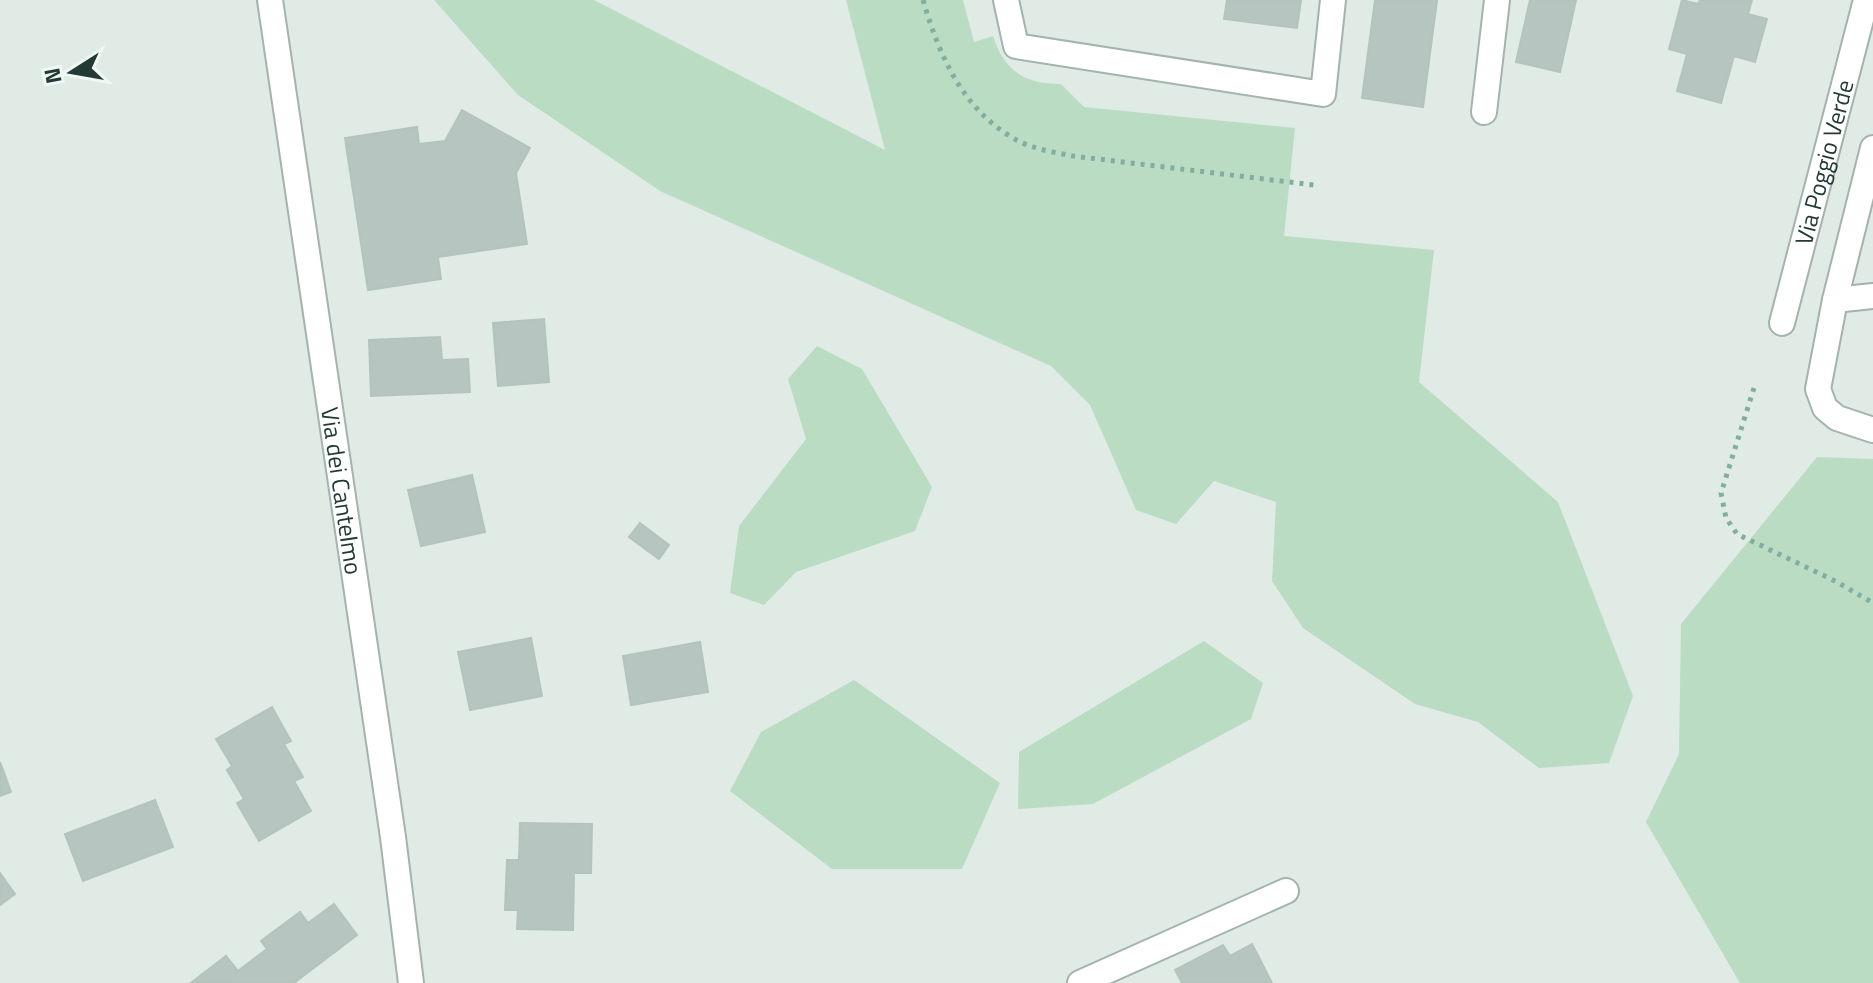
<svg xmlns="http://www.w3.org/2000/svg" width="1873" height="983" font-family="'Titillium Web',sans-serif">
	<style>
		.green { fill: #b9dcc3 }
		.building { fill: #b6c5bf; stroke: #b3c4bd; stroke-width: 2 }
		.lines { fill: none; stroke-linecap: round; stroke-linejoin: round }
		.minor-casing { stroke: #a3b3ad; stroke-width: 28 }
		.path { stroke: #81aea0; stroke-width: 5; stroke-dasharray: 4 6; stroke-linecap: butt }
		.minor { stroke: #fff; stroke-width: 24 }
		.labels { text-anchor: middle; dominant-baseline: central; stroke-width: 6; stroke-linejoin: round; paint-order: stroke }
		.street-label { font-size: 24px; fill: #213b34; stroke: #f0f7f4 }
	</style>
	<rect width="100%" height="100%" fill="#e0ebe6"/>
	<g class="green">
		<path d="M434 0H594L885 150 846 0H963L974 42 993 36C1004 71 1025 84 1061 84L1084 107 1295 128 1284 236 1434 250 1419 382 1558 502 1633 696 1609 763 1539 768 1478 722 1415 704 1303 628 1272 581 1276 502 1214 481 1176 524 1136 510 1090 405 1051 366 660 191 518 95Z"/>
		<polygon points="817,346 862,369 932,487 915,531 796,572 764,605 730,593 739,526 806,439 788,379"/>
		<polygon points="1817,457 1873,459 1873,983 1740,983 1646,822 1679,754 1681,624"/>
		<polygon points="1204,641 1263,683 1251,719 1093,804 1018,809 1019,752"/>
		<polygon points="854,680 1000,783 962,869 832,869 730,791 761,732"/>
	</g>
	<g class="building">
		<polygon points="1227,0 1301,0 1297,28 1224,19"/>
		<polygon points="1375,0 1437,0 1423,107 1362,98"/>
		<polygon points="1530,0 1576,0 1560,72 1516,62"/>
		<polygon points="1682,0 1698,4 1700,0 1752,0 1748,14 1767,19 1755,62 1734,56 1721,103 1677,91 1687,54 1669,49"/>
		<polygon points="462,110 530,148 516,173 527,244 438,257 441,279 368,290 345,138 417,127 419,144 445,141"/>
		<polygon points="544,319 549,382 498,386 493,323"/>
		<polygon points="440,337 442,360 468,359 470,392 371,396 369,340"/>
		<polygon points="472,475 485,532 421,546 408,490"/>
		<polygon points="640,523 669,545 659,559 629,537"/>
		<polygon points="531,638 542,696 470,710 458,652"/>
		<polygon points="700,642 708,692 631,705 623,656"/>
		<polygon points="272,707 291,741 284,744 303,777 294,781 311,811 259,841 237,803 244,799 227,770 232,766 216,739"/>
		<polygon points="0,762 11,792 0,796"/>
		<polygon points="155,800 173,847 83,881 65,834"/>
		<polygon points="520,823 592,824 591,873 574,873 573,930 517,929 518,910 505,910 507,860 519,860"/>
		<polygon points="0,873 15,894 0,905"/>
		<polygon points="334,904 357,935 294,983 192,982 226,956 238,971 267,949 261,941 300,912 308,923"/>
		<polygon points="1252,944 1272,983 1182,983 1175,970 1223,945 1230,956"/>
	</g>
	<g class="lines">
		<g class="minor-casing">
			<g id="minor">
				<path id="s1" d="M270 0 393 837 411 983"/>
				<polyline points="1006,0 1016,46 1323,94 1333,0"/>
				<polyline points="1484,112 1497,0"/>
				<polyline points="1873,148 1835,300 1818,389 1825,408 1837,418 1873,430"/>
				<polyline points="1835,300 1873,296"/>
				<path id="s2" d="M1782 323 1866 0"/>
				<polyline points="1080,983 1286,891"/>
			</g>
		</g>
		<g class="path">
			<path d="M923 0C939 55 962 108 1013 138 1031 149 1053 152 1073 156L1314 185"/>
			<polyline points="1754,388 1721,493 1726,518 1737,534 1835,581 1873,603"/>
		</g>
		<use href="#minor" class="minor"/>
	</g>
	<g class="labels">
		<g class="street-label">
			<text stroke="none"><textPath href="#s2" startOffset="166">Via Poggio Verde</textPath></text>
			<text stroke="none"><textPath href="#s1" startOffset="496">Via dei Cantelmo</textPath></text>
		</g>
	</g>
	<g transform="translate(72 72) rotate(259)" stroke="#f0f7f4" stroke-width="6" paint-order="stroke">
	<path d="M0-6L14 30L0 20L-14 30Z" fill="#213b34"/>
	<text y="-12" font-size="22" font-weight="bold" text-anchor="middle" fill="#213b34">N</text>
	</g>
</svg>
